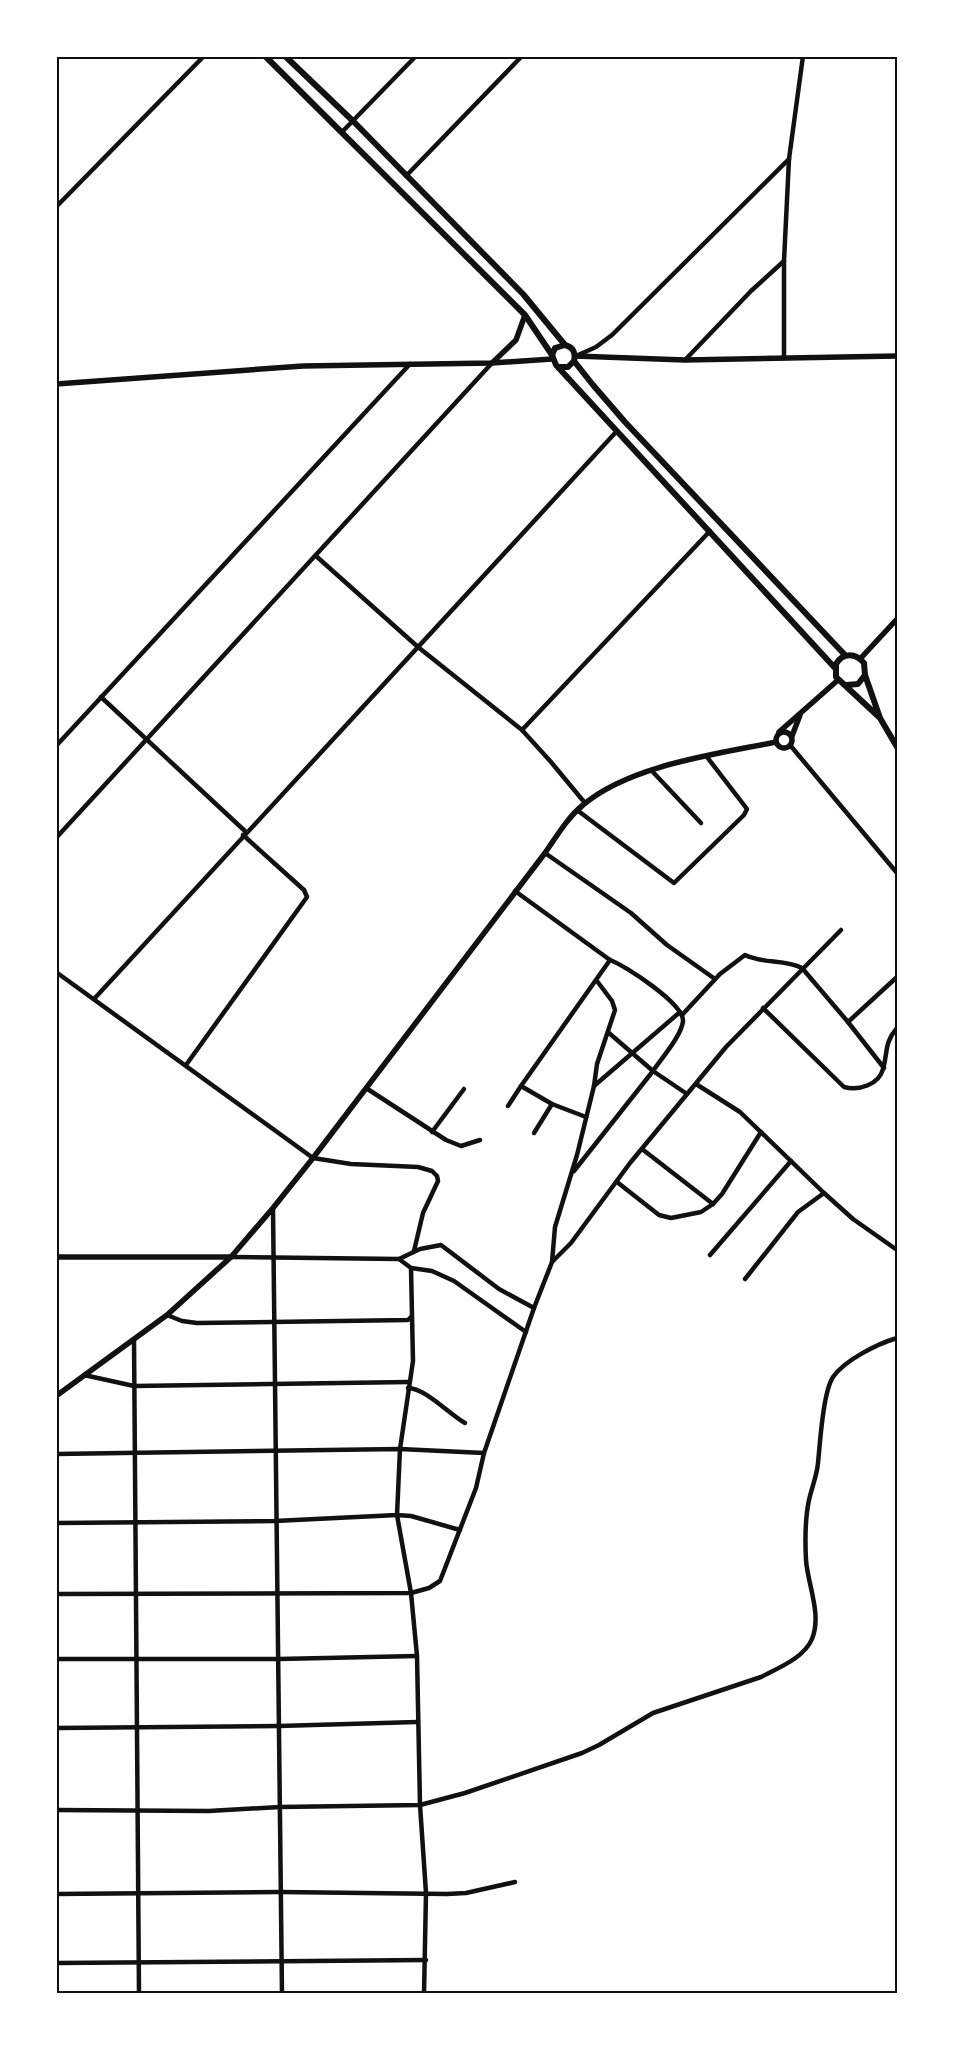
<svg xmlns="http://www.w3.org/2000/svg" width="953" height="2050" font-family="Cabin,sans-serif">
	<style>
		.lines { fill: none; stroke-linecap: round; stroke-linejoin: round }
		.minor { stroke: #111; stroke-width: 4.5 }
		.tertiary { stroke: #111; stroke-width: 5.5 }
		.secondary { stroke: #111; stroke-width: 6 }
		.neatline { fill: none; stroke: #111; stroke-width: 2 }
	</style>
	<rect width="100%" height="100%" fill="#fff"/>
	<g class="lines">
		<g class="minor">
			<polyline points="342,132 416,56"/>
			<polyline points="406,176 522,56"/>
			<polyline points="56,207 204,56"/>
			<polyline points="576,356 596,347 612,335 789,159"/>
			<polyline points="784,358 784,261 789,159 803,56"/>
			<polyline points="685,360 751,291 784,261"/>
			<polyline points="316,556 418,647 522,730 551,762 585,803"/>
			<polyline points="101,697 246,832"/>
			<polyline points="522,730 710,531"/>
			<polyline points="790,745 897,873"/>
			<polyline points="56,746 410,364"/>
			<polyline points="651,770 701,823"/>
			<polyline points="577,810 674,883 744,815 747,809 707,757"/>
			<polyline points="56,838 492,363"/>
			<polyline points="545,853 631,913 667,945 715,979"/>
			<path d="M515 891 610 960C626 966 684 1004 683 1021 682 1035 661 1059 653 1071L687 1094"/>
			<polyline points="56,972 313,1158 351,1164 418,1167 432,1171 437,1176 438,1181 423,1213 414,1251"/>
			<polyline points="94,999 616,432"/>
			<path d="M763 1008 844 1087C858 1091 879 1085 883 1069 888 1052 884 1043 897 1028"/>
			<path d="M682 1015 720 974 745 955C763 964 785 959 802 968L848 1022 884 1068"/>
			<polyline points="848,1022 897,977"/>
			<polyline points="186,1065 307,897 304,890 243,835"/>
			<polyline points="696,1084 740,1112 824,1193 853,1219 897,1250"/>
			<polyline points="521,1086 552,1104 586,1117"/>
			<polyline points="594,1086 680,1012"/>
			<polyline points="366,1088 446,1140 461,1146 480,1140"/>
			<polyline points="508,1106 521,1086 610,960"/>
			<polyline points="432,1132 464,1089"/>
			<polyline points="534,1133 552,1104"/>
			<polyline points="642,1149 713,1204"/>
			<polyline points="574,1171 653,1071 609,1033"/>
			<polyline points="617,1182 659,1215 671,1218 701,1212 713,1204 722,1194 761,1132"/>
			<path d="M273 1208C276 1470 279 1732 282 1994"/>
			<polyline points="710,1255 791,1161"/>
			<polyline points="231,1257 399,1259"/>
			<polyline points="552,1262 555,1227 577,1155 594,1086 597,1064 615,1010 612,1001 597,981"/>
			<polyline points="745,1279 798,1212 824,1193"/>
			<polyline points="167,1315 182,1321 197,1323 408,1320 411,1317"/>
			<polyline points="526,1332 454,1281 432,1271 411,1268 399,1259 420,1249 441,1245 499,1289 534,1308"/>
			<polyline points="134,1339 139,1994"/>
			<polyline points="84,1375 134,1386 409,1382"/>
			<path d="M408 1388C425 1388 449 1414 465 1423"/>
			<polyline points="56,1454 400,1449 484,1453"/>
			<polyline points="56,1523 275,1521 397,1515 400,1449 413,1361 411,1268"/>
			<polyline points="56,1594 411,1593 429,1588 440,1581 476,1488 484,1453 534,1308 552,1262 571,1243 630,1163 726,1047 841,930"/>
			<polyline points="56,1659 279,1659 417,1656"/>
			<polyline points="56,1728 279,1726 417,1722"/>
			<path d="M56 1810 209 1811 280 1807 420 1805 465 1793 582 1753 599 1745 653 1713 761 1677C778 1668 804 1658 812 1639 822 1614 808 1586 806 1560 805 1541 805 1519 809 1500 812 1487 817 1475 818 1463 820 1444 823 1392 833 1377 845 1360 877 1344 897 1338"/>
			<polyline points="56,1894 281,1892 447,1894 466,1893 515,1882"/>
			<polyline points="56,1963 426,1960"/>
			<polyline points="424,1994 426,1893 420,1805 417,1656 411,1593 397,1515 411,1516 460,1530"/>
		</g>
		<g class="tertiary">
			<polyline points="575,356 685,360 897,356"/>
			<polyline points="492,363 516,340 525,315"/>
			<polyline points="56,384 303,366 492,363 552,359"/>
			<polyline points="860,659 897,619"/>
			<circle cx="784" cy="740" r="8"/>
			<polyline points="779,732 838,680"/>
			<polyline points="792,736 800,715"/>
			<polyline points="56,1257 231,1257"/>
			<path d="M56 1396 167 1315 231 1257 273 1208 313 1158 545 853C557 836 567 818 583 805 630 765 717 754 776 742"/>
		</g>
		<g class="secondary">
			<polyline points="265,56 525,315 552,355 556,365 835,668"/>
			<path d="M285 56 354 122 523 294 565 345C573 347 576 353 574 361L593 385 625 422 845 655"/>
			<polyline points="552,355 555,348 565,345"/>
			<polyline points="559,367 568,367 574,361"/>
			<polyline points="847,685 858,684 865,675"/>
			<path d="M880 718 836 677V664C843 652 856 653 864 663L865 675 880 718 897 747"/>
		</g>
	</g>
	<rect width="953" height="2050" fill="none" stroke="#ffffff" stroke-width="115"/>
	<rect x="58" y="58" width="838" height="1934" class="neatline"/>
</svg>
